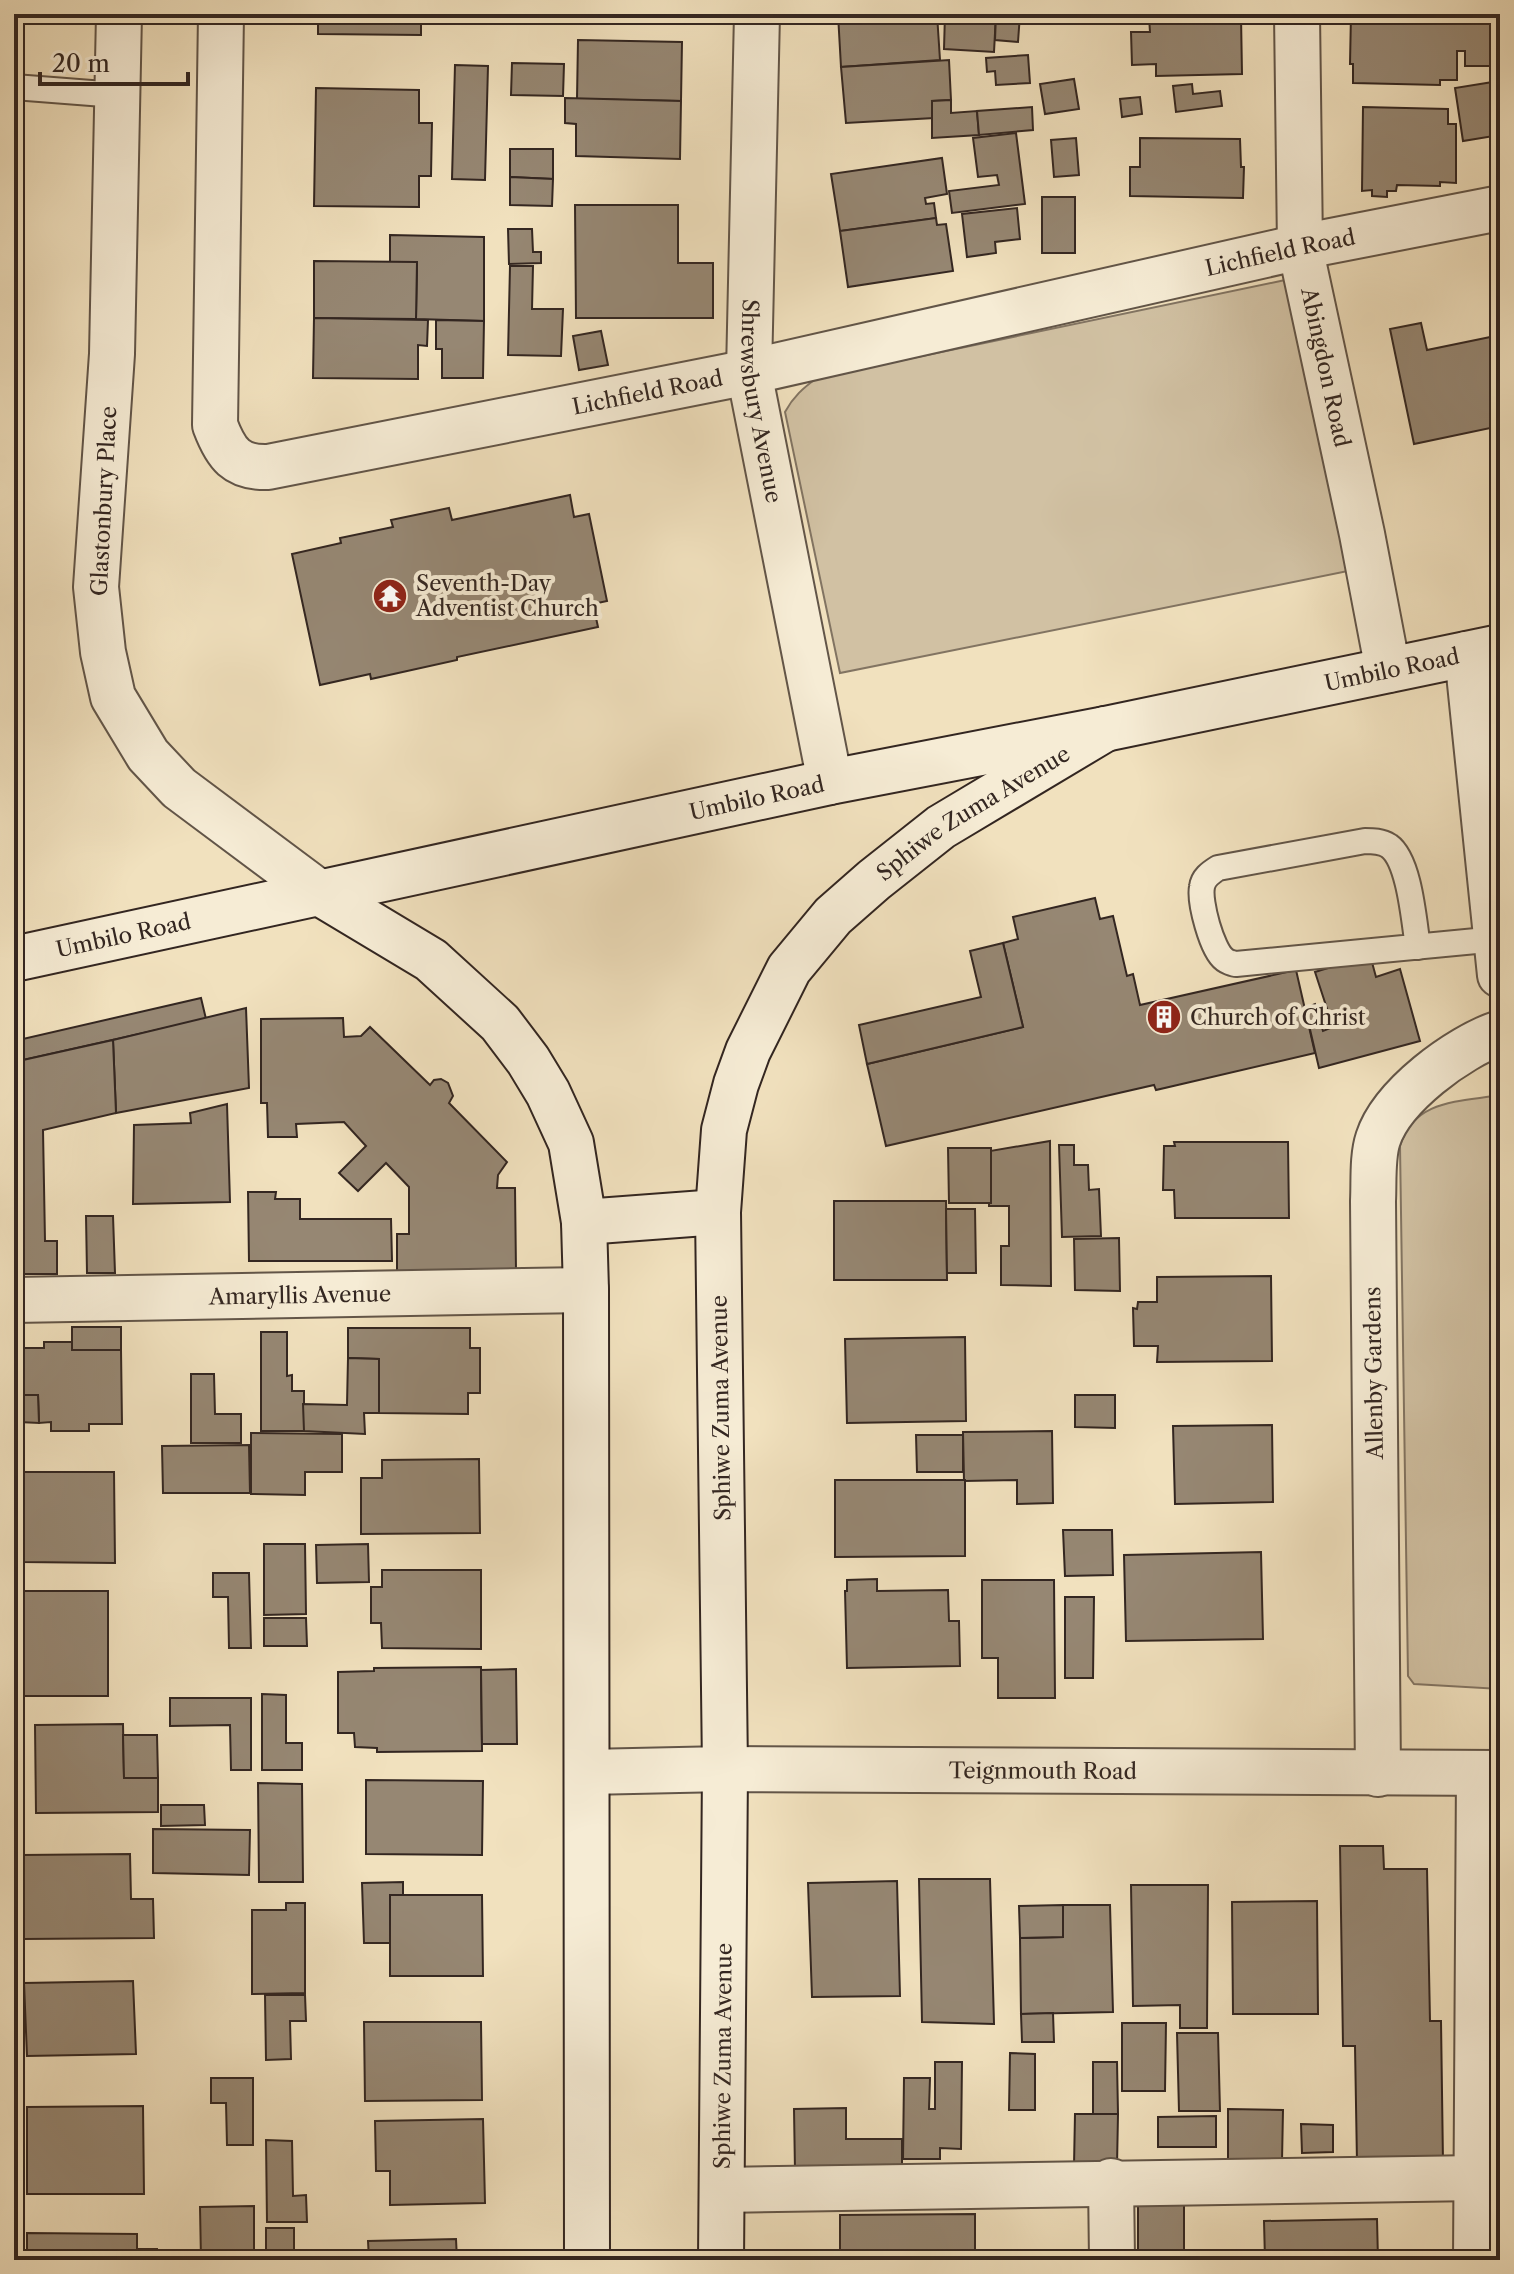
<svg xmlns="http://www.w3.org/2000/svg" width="1514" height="2274" font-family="'Libre Caslon Text',serif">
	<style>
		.green { fill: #d1c1a3; stroke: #827462; stroke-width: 2 }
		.building { fill: #968773; stroke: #332621; stroke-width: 2 }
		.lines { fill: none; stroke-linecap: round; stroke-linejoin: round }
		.lane-casing { stroke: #625548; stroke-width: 28 }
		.street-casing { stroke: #625548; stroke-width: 48 }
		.secondary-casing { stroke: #332621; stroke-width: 48 }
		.lane { stroke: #f6ecd5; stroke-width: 24 }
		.street { stroke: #f6ecd5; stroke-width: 44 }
		.secondary { stroke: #f6ecd5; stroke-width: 44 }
		.labels { text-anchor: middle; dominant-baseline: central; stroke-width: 8; stroke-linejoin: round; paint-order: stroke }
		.street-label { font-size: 22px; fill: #332621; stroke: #f6ecd5 }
		.poi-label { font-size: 22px; fill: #332621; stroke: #f6ecd5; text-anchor: start }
	</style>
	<rect width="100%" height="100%" fill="#f1e1be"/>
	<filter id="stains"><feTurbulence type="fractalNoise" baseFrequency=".0025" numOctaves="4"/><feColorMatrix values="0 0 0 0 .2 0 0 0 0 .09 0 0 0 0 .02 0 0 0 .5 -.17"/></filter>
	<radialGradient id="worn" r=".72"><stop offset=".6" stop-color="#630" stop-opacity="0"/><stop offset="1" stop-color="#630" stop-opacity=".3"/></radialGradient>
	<g class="green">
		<path d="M1290 279 1348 571 840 673 785 412C793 397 803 388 817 378Z"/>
		<path d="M1500 1095V1689L1414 1684 1408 1676 1400 1146C1414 1099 1460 1102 1500 1095Z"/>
	</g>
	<g class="building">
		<polygon points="318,14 421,14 421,35 318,34"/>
		<polygon points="838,14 937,14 940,60 841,67"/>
		<polygon points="945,14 996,14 994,52 944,49"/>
		<polygon points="996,14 1020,14 1018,42 995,40"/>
		<polygon points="1351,14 1491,14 1490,66 1465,66 1465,51 1457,51 1457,80 1440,80 1440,85 1353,83 1353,64 1350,64"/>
		<polygon points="1490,14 1500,14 1500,75 1497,75"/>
		<polygon points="1241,16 1242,74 1156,76 1156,64 1132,65 1131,32 1150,32 1149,17"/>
		<polygon points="578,40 682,42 681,101 577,99"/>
		<polygon points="1028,55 1030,83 996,85 995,71 987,72 986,58"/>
		<polygon points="949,60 951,100 932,101 934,118 846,123 841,67"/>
		<polygon points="512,63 564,64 563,96 511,95"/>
		<polygon points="455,65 488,66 485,180 452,179"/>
		<polygon points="1074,79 1079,109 1045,114 1040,84"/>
		<polygon points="1499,81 1500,135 1463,141 1455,88"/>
		<polygon points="1192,84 1193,94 1220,91 1222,106 1176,112 1173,86"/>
		<polygon points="316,88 419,90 419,123 432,123 431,176 419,176 419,207 314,206"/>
		<polygon points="1140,97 1142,114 1122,117 1120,99"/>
		<polygon points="565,98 681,101 680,159 576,156 576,124 565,123"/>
		<polygon points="951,100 951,113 977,111 979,135 932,138 932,101"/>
		<polygon points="1032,107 1033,130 979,135 977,111"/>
		<polygon points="1363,107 1448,109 1448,124 1456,124 1456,183 1440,182 1440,186 1397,185 1396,191 1387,191 1387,197 1372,196 1372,190 1362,191"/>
		<polygon points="1016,133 1025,204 952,213 949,191 999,185 997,175 978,177 973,138"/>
		<polygon points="1076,138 1079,175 1054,177 1051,140"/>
		<polygon points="1140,138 1240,139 1241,167 1244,167 1243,198 1130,196 1130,167 1140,167"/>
		<polygon points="510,149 553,149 553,179 510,177"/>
		<polygon points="942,158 947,194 925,198 926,204 934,203 936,218 840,231 831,174"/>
		<polygon points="510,177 553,179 552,206 510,205"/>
		<rect x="1042" y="197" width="33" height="56"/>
		<polygon points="575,205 678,205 678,263 713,263 713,318 576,318"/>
		<polygon points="1017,208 1020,239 995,242 996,253 967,257 962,214"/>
		<polygon points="936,218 937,225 946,224 953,271 848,287 840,231"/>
		<polygon points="508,229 532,229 533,252 541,252 541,263 509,264"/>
		<polygon points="390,235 484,237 484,321 416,319 417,262 390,262"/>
		<polygon points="314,261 417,262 416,319 314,318"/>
		<polygon points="510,266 533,266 532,309 563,309 561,356 508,355"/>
		<polygon points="314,318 428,320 427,346 418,345 418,379 313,378"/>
		<polygon points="436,320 484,321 483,378 442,378 442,349 436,349"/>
		<polygon points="1421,323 1427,350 1500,335 1500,426 1414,444 1390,329"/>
		<polygon points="601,331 608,365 579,370 573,336"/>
		<polygon points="570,495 574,517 589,514 607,601 593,604 598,627 457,657 457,660 371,679 370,674 320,685 292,554 341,543 340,538 393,527 391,520 449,508 452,520"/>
		<polygon points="1095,898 1100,919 1113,916 1127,976 1133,974 1140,1005 1296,970 1315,1053 1156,1090 1154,1085 886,1146 867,1064 1023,1027 1003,943 1018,939 1013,917"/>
		<polygon points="1003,943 1023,1027 867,1064 859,1025 981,997 970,951"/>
		<polygon points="1370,955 1376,977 1400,969 1420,1041 1319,1068 1305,1008 1315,1004 1323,1031 1333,1027 1315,972"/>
		<polygon points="201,998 206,1019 14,1062 14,1041"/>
		<polygon points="246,1008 249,1088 116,1113 113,1040"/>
		<polygon points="343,1018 344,1037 361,1036 370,1027 430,1085 434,1080 441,1079 448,1083 453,1096 449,1103 507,1162 498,1175 497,1188 515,1188 516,1271 397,1272 397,1234 409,1234 409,1187 386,1163 358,1191 339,1173 366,1146 344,1122 296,1124 297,1137 268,1137 267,1103 261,1103 261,1019"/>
		<polygon points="113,1040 116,1113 43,1130 45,1241 57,1241 57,1274 14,1274 14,1062"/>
		<polygon points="227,1104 230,1202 133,1204 134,1125 191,1123 190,1113"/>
		<polygon points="1050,1141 1051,1286 1001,1285 1001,1246 1009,1246 1009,1206 989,1206 990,1151"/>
		<polygon points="1174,1142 1288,1142 1289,1218 1175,1218 1174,1190 1163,1190 1164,1146 1175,1146"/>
		<polygon points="1059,1145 1074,1145 1074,1165 1088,1165 1089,1190 1099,1189 1101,1236 1062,1237"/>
		<polygon points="948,1148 991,1148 991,1203 949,1203"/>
		<polygon points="248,1192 276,1192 275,1199 300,1199 300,1219 391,1219 392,1261 249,1261"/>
		<polygon points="834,1201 946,1201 947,1280 834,1280"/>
		<polygon points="946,1209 975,1209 976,1273 947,1273"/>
		<polygon points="86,1216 113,1216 115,1273 87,1273"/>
		<polygon points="1119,1238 1120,1291 1075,1290 1074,1239"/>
		<polygon points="1271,1276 1272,1361 1157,1362 1158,1346 1134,1346 1133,1308 1137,1309 1138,1302 1157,1302 1157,1277"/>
		<rect x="72" y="1327" width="49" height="23"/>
		<polygon points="348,1328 470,1328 470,1348 480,1348 480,1393 468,1393 468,1414 379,1413 379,1359 348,1358"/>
		<polygon points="261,1332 287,1332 287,1376 292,1375 292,1391 304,1391 304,1431 261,1431"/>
		<polygon points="965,1337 966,1421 847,1423 845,1339"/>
		<polygon points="44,1342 72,1342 72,1350 121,1350 122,1424 89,1424 89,1431 51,1431 51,1422 39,1423 38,1395 21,1395 21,1348 44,1348"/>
		<polygon points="348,1358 379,1359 379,1413 364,1413 365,1434 304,1431 303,1404 347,1405"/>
		<polygon points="191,1374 214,1374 215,1414 241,1414 241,1443 191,1443"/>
		<polygon points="19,1395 38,1395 39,1423 19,1422"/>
		<polygon points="1075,1395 1115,1395 1115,1428 1075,1427"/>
		<polygon points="1272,1425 1273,1502 1175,1504 1173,1426"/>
		<polygon points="1052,1431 1053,1503 1017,1504 1017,1480 964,1481 963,1432"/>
		<polygon points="251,1433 342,1434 342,1472 305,1472 305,1495 251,1494"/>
		<polygon points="916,1435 963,1435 963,1472 917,1472"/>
		<polygon points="249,1445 250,1493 163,1493 162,1446"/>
		<polygon points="479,1459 480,1533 361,1534 361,1478 382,1478 382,1460"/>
		<polygon points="22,1472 114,1472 115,1563 22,1562"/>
		<polygon points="835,1480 965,1480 965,1556 835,1557"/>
		<polygon points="1063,1530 1112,1530 1113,1575 1065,1576"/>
		<polygon points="264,1544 305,1544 306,1614 264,1615"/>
		<polygon points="368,1544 369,1582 317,1583 316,1545"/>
		<polygon points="1261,1552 1263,1639 1126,1641 1124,1555"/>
		<polygon points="382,1570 481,1570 481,1649 382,1648 381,1623 371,1623 371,1587 382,1587"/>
		<polygon points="213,1573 249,1573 251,1648 229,1648 228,1597 213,1597"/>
		<polygon points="877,1579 877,1591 948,1590 949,1621 959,1621 960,1666 847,1668 845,1591 847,1591 847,1580"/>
		<polygon points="982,1580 1054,1580 1055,1698 998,1698 998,1658 982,1658"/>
		<rect x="23" y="1591" width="85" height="105"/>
		<polygon points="1065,1597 1094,1597 1093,1678 1065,1678"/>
		<polygon points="264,1618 306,1618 307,1646 264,1646"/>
		<polygon points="481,1667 482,1751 377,1752 377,1748 355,1747 354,1733 338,1733 338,1672 374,1671 374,1668"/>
		<polygon points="516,1669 517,1744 482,1744 481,1670"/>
		<polygon points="262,1694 286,1695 286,1743 302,1743 302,1770 262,1770"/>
		<polygon points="170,1698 251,1698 251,1770 231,1770 230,1725 170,1726"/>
		<polygon points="123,1724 124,1778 158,1778 158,1812 36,1813 35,1725"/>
		<polygon points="123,1735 157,1735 158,1778 124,1778"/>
		<polygon points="366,1780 483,1781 482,1855 366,1854"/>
		<polygon points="258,1783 302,1784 303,1882 259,1882"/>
		<polygon points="161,1805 204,1805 205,1825 161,1826"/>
		<polygon points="153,1829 250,1830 249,1875 153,1873"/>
		<polygon points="1340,1846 1383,1846 1384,1869 1427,1869 1430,2021 1441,2021 1443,2163 1357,2163 1355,2046 1343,2046"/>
		<polygon points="130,1854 131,1899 153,1899 154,1938 23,1939 22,1855"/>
		<polygon points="919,1879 990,1879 994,2024 922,2022"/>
		<polygon points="897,1881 900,1996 812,1997 808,1883"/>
		<polygon points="403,1882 403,1895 390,1895 390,1943 364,1943 362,1883"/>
		<polygon points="1131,1885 1208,1885 1207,2028 1180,2028 1180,2005 1133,2006"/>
		<polygon points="390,1895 482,1895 483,1976 390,1976"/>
		<polygon points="1317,1901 1318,2014 1233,2014 1232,1902"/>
		<polygon points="286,1903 305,1903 305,1993 252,1994 252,1910 286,1910"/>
		<polygon points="1063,1905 1110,1905 1113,2012 1021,2014 1020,1938 1063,1937"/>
		<polygon points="1063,1905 1063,1937 1020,1938 1019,1906"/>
		<polygon points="133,1981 136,2054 27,2056 24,1983"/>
		<polygon points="265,1995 305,1995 306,2021 290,2021 291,2059 266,2060"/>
		<polygon points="1053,2013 1054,2042 1022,2042 1021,2014"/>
		<polygon points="364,2022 481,2022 482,2100 365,2101"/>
		<polygon points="1122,2023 1166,2023 1165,2091 1122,2091"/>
		<polygon points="1177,2033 1218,2033 1220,2111 1179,2111"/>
		<polygon points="1010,2053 1035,2054 1035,2110 1009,2110"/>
		<polygon points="935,2062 962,2062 961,2149 940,2148 940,2159 903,2159 904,2078 930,2078 929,2109 935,2109"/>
		<polygon points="1093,2062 1117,2062 1118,2114 1093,2114"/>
		<polygon points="211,2078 253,2078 253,2145 227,2145 226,2103 211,2103"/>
		<polygon points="143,2106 144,2194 27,2194 27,2107"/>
		<polygon points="846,2108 846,2139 902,2139 902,2170 795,2171 794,2109"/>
		<polygon points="1228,2109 1283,2110 1282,2161 1228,2161"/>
		<polygon points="1075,2114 1118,2114 1117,2166 1074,2166"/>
		<polygon points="1216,2116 1216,2147 1158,2147 1158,2117"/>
		<polygon points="483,2119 485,2203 390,2205 390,2171 376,2171 375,2121"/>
		<polygon points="1301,2124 1333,2125 1333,2152 1302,2153"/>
		<polygon points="266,2140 292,2141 293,2196 306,2195 307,2222 267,2222"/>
		<rect x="1138" y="2199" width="46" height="61"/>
		<polygon points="254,2206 254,2260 201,2260 200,2207"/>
		<polygon points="975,2214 975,2260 840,2260 840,2215"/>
		<polygon points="1377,2219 1378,2260 1265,2260 1264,2221"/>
		<rect x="266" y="2228" width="28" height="32"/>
		<polygon points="27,2233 137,2234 137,2249 157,2249 157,2260 27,2260"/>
		<polygon points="456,2239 457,2260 369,2260 368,2241"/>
	</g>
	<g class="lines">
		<g class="lane-casing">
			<g id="lane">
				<polyline points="14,87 117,95"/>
				<path d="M1418 947C1414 923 1410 861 1389 846 1381 841 1373 841 1365 841L1218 868C1210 873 1203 878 1202 887 1199 902 1212 950 1224 959 1225 961 1234 964 1236 964L1497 939"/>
			</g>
		</g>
		<g class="street-casing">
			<g id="street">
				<polyline points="119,14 112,354 96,587 103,652 113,697 148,755 179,788 321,894"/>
				<path id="s1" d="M221 14 215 425C226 454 236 468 268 467L749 372 1300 247 1500 208"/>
				<path id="s2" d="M757 14 749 372 830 782"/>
				<path id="s3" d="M1297 14 1300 247 1362 534 1388 670"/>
				<polyline points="1467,654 1500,975"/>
				<path id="s4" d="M14 1300 586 1290"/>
				<path id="s5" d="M587 1772 725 1769 1500 1773"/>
				<path d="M1378 1774 1373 1201C1374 1182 1372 1157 1378 1139 1392 1096 1458 1047 1500 1033"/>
				<polyline points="1111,2181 1112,2260"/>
				<polyline points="722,2190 1477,2178"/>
				<polyline points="1476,2260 1479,1773"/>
			</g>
		</g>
		<g class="secondary-casing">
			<g id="secondary">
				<polyline points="321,894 431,960 500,1023 528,1060 548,1093 571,1143 584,1222 586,1290 587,2260"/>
				<path id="s6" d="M14 959 830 782 1105 729 1500 647"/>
				<polyline points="584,1222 718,1212"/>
				<path id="s7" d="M721 2260 725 1769 718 1212 724 1130 736 1084 748 1051 789 969 833 916 874 880 941 827 1105 729"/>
			</g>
		</g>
		<use href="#lane" class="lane"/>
		<use href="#street" class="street"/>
		<use href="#secondary" class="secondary"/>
	</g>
	<defs>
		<g id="temple-disc" transform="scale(1.8)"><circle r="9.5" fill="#8f2418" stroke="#f6ecd5"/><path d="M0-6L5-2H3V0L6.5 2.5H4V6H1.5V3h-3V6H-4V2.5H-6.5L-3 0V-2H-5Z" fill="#fff"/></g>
		<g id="building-disc" transform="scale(1.8)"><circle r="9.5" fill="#8f2418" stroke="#f6ecd5"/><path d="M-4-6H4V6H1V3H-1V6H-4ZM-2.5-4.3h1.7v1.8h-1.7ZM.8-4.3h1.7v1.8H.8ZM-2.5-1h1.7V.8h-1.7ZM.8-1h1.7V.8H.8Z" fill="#fff"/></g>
	</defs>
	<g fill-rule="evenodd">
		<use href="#temple-disc" x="390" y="596"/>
		<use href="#building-disc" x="1164" y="1017"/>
	</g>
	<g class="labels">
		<g class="street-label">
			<text stroke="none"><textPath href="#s1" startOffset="1520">Lichfield Road</textPath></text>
			<text stroke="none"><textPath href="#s3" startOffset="356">Abingdon Road</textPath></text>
			<text stroke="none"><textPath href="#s1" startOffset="872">Lichfield Road</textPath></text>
			<text stroke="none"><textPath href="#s2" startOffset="388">Shrewsbury Avenue</textPath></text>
			<text transform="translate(104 501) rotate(-87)">Glastonbury Place</text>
			<text stroke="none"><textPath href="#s6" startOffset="1408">Umbilo Road</textPath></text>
			<text stroke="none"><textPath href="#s6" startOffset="760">Umbilo Road</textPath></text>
			<text stroke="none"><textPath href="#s7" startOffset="1548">Sphiwe Zuma Avenue</textPath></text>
			<text stroke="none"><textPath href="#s6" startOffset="112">Umbilo Road</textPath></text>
			<text stroke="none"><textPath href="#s4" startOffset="286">Amaryllis Avenue</textPath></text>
			<text transform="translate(1374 1373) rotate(-91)">Allenby Gardens</text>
			<text transform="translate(721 1408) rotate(-91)">Sphiwe Zuma Avenue</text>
			<text stroke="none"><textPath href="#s5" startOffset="456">Teignmouth Road</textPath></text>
			<text stroke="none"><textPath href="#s7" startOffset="204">Sphiwe Zuma Avenue</textPath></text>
		</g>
		<g class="poi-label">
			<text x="416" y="583">Seventh-Day<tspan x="416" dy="25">Adventist Church</tspan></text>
			<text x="1190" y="1017">Church of Christ</text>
		</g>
	</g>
	<rect width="1514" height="2274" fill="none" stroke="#f1e1be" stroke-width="48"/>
	<rect x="16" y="16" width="1482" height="2242" fill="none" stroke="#332621" stroke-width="4"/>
	<rect x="24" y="24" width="1466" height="2226" fill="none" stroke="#332621" stroke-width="2"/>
	<path d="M40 72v12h148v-12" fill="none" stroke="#332621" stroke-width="4"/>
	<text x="52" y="72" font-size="24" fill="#332621" stroke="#f6ecd5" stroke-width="6" paint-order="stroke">20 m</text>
	<rect width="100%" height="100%" filter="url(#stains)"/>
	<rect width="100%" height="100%" fill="url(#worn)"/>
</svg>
